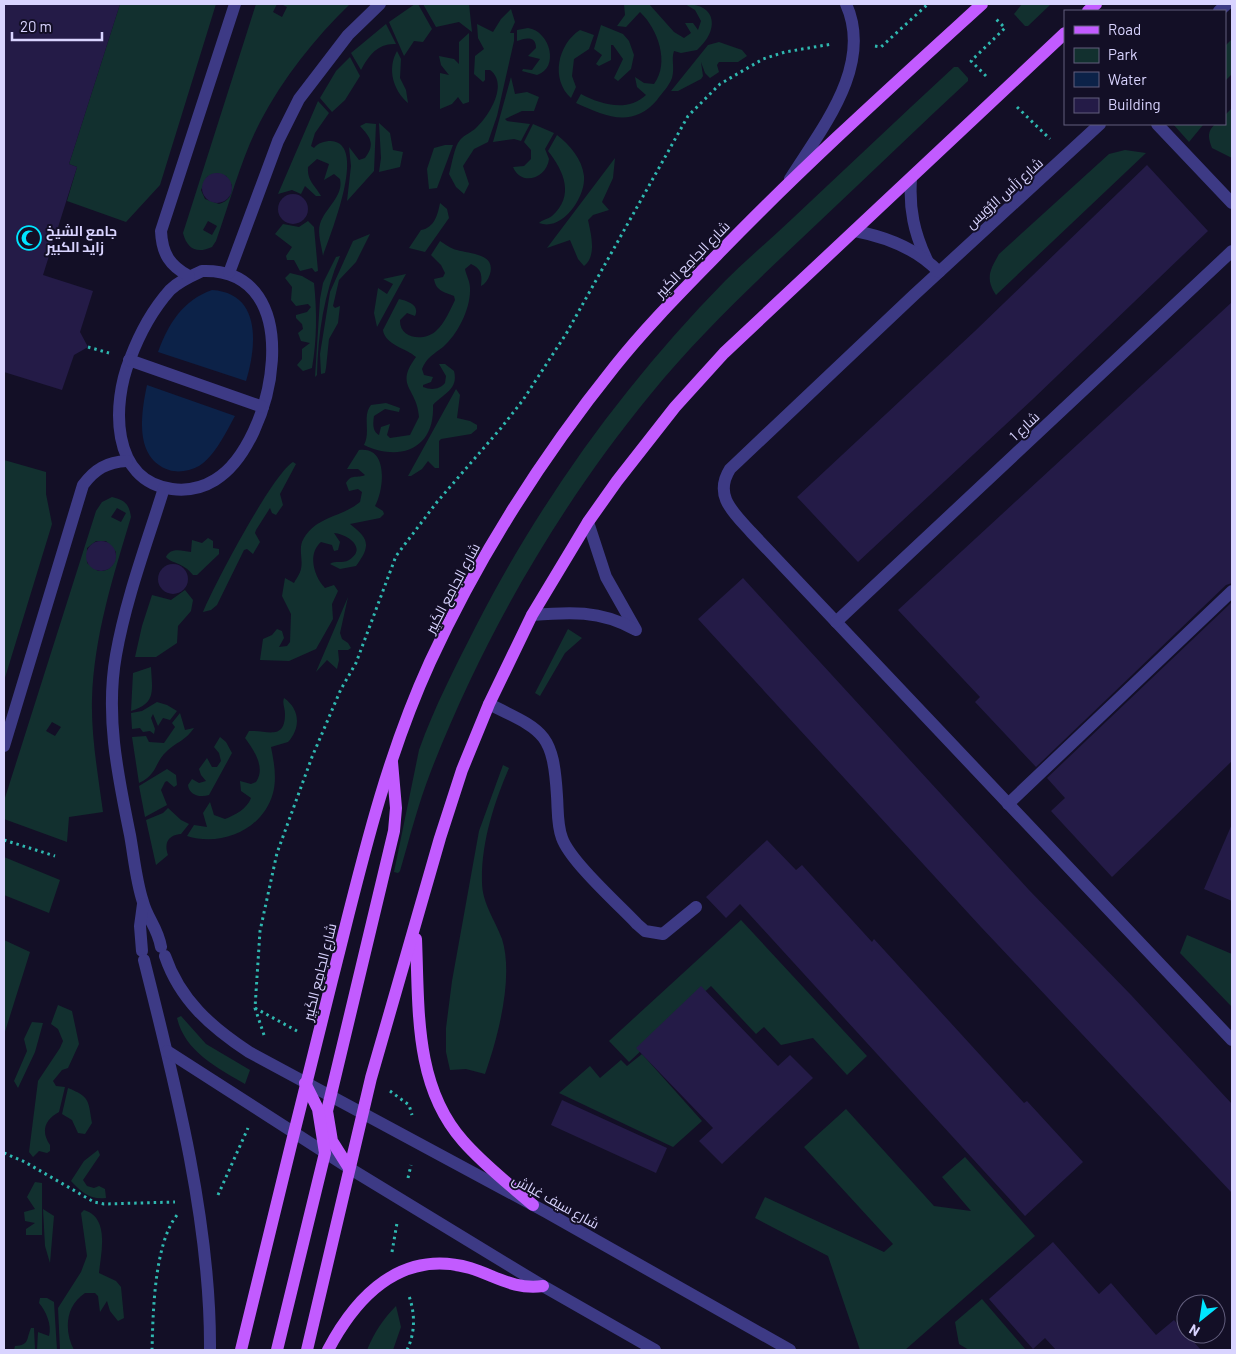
<svg xmlns="http://www.w3.org/2000/svg" width="1236" height="1354" font-family="Barlow,Cairo,sans-serif">
	<style>
		.green { fill: #12302f; fill-rule: evenodd }
		.water { fill: #0c2248 }
		.building { fill: #241b47 }
		.lines { fill: none; stroke-linecap: round; stroke-linejoin: round }
		.path { stroke: #2fb8b0; stroke-width: 3; stroke-dasharray: 2.5 4; stroke-linecap: butt }
		.minor { stroke: #3d3a85; stroke-width: 12 }
		.major { stroke: #c25bff; stroke-width: 12 }
		.labels { text-anchor: middle; dominant-baseline: central; stroke-width: 4; stroke-linejoin: round; paint-order: stroke }
		.street-label { font-size: 14px; fill: #d9d4ff; stroke: #130f26 }
		.poi-label { font-size: 14px; font-weight: bold; fill: #d9d4ff; stroke: #130f26; text-anchor: start }
	</style>
	<rect width="100%" height="100%" fill="#130f26"/>
	<g class="green">
		<polygon points="120,4 216,4 160,185 126,222 67,201 77,167 69,164"/>
		<path d="M256 4H277L273 12 282 17 287 7 281 4H350C315 38 283 78 260 122 241 159 230 202 216 241L212 247C197 254 187 249 183 233ZM217 173 226 176 232 185C232 195 229 201 219 204L205 199 201 190 207 177ZM208 221 217 226 212 235 203 230Z"/>
		<polygon points="415,4 418,4 432,29 423,42 414,41 404,56 389,22"/>
		<polygon points="423,4 469,4 472,32 459,22 436,27"/>
		<path d="M624 4H649L674 32 684 38 691 33 685 23H693L698 30 701 21 695 10 685 4C718 4 719 31 697 50L681 53 674 51C671 59 675 68 672 78 669 86 662 93 657 100 632 129 605 116 576 103L581 94C600 104 627 113 646 95L637 87 635 77 644 83 654 84C670 63 658 29 640 12L626 27 617 26 625 15Z"/>
		<polygon points="1022,4 1051,4 1028,26 1025,26 1014,14"/>
		<path d="M511 9 515 22 510 33H514V41L497 116 488 142 474 149 463 166 469 184 464 194 456 187 449 174C452 164 454 147 460 140 464 135 472 132 476 128 489 116 509 84 490 70H485V80L483 82 474 74 475 56 484 49 478 38 477 24 493 32 501 19Z"/>
		<path d="M386 24 396 44C378 43 369 55 361 70L351 53Z"/>
		<polygon points="601,25 623,34 629,41 634,55 631,69 618,81 614,78 623,59 613,45 611,45 611,60 599,66 596,64 602,55 594,49"/>
		<path d="M528 28C550 31 560 68 537 75L522 71 523 69 532 70 540 59 528 56 536 48C536 35 525 38 517 41V30Z"/>
		<path d="M580 30 594 35 589 49 574 59 572 76 576 87 571 98C550 79 558 44 580 30Z"/>
		<polygon points="469,33 469,102 463,104 458,97 452,104 440,109 440,73 449,75 441,65 439,56 454,59 459,64 459,42"/>
		<polygon points="1232,39 1232,74 1225,81 1225,46"/>
		<polygon points="719,42 742,50 747,56 738,62 719,62 717,65 719,72 710,78 705,73 701,62 703,76 701,79 678,91 671,91 708,45"/>
		<path d="M397 51 401 59 400 78 406 90 408 103C393 90 387 69 397 51Z"/>
		<polygon points="350,57 360,76 345,100 332,112 320,98 336,71"/>
		<path d="M954 67H958L968 78V81C918 127 870 174 820 221 761 277 701 332 650 395 559 506 483 637 431 771 418 804 410 837 400 871L398 873 394 872 419 750C434 708 455 667 476 626 541 499 625 383 725 281 747 259 771 239 793 218 847 167 900 117 954 67Z"/>
		<polygon points="511,77 515,94 527,92 539,97 534,111 522,111 505,119 507,121 530,124 521,141 514,139 493,142"/>
		<path d="M318 101 329 113 315 133 311 146 314 148C318 143 324 141 331 141 369 143 329 237 323 256 322 247 317 233 320 224 325 208 344 196 340 179L334 174 324 180 329 164 317 159 308 167C307 181 315 185 321 196H316L305 186 301 194 292 190 278 194Z"/>
		<path d="M1232 108V158L1212 148C1208 137 1207 132 1215 124H1225V115Z"/>
		<path d="M366 123 376 124 374 171 347 201 351 166 349 147 359 160 365 158C376 144 370 137 360 126Z"/>
		<polygon points="379,123 390,133 393,150 403,152 400,167 379,172 381,158"/>
		<path d="M533 124 554 133 545 149 549 159C547 178 521 187 513 167L524 166 531 159V150L524 142Z"/>
		<polygon points="1173,124 1203,124 1203,125 1189,142"/>
		<path d="M557 135C570 145 582 159 584 176 586 197 562 232 539 223 542 220 548 219 552 216 575 196 564 171 548 151Z"/>
		<polygon points="445,145 453,145 437,188 429,189 427,169 434,148"/>
		<path d="M1125 150 1146 153 996 295C985 278 990 270 999 254L1109 154Z"/>
		<path d="M615 158 613 178 602 202 609 210 593 215 588 220C591 234 597 256 584 266L578 259 570 240 547 248Z"/>
		<path d="M440 203 447 209 449 218 425 252 409 248 421 230C435 228 438 213 440 203Z"/>
		<polygon points="308,221 314,227 318,271 315,272 312,268 300,271 294,260 287,260 286,256 292,247 275,234 283,224 299,227"/>
		<polygon points="370,234 356,262 339,280 333,306 335,308 340,306 338,323 329,339 326,368 325,373 321,374 320,354 330,292 353,241"/>
		<path d="M440 241C445 244 451 249 457 250 469 254 496 253 490 274 488 280 485 284 481 286 482 275 482 269 471 264L465 269C466 275 470 281 470 288 471 308 458 334 443 347 434 354 426 358 422 369L424 375 433 377 431 382 423 385V387C431 390 439 390 445 383L446 376 439 364H445L454 371C459 390 442 394 433 405 435 449 400 462 364 445 371 432 362 416 371 405L386 403 400 408 399 412 385 409 374 416C373 423 372 431 379 435L381 427 390 424 387 435 390 438 410 435 419 417C417 387 394 387 416 357 406 348 385 345 383 330L399 299C408 301 420 305 415 316L407 313 400 320C399 339 424 342 436 331 445 323 450 310 455 300L454 296C444 292 436 291 434 279L443 277 445 273 441 265 431 255Z"/>
		<path d="M340 256C324 294 318 333 317 375L315 377 320 299 323 283 336 257Z"/>
		<path d="M290 273 302 276 314 283C317 311 317 340 312 368L303 371 297 365 302 359V349L310 343 301 341 298 333 303 329 302 324 296 318V315L307 312 311 307 308 304 296 306 291 300 292 287 285 278Z"/>
		<polygon points="406,274 377,327 374,313 378,288 387,294 393,284 383,279"/>
		<polygon points="456,389 460,395 457,418 470,421 477,425 477,429 471,434 441,439 439,441 439,468 435,468 428,461 422,469 411,476 408,476"/>
		<path d="M359 450C389 446 384 490 375 506L383 511 384 514 380 518 350 524C368 538 372 545 356 566L340 569 330 564C335 560 342 564 349 560 368 548 347 534 334 533L340 542 338 550 334 551 332 545 321 542C307 554 314 577 325 588L334 585 338 591 332 604 333 619 316 649 289 661 260 660 263 639 272 635 277 629 282 631 284 638 279 647 287 646 290 642 291 614 282 596 285 578 294 583C296 579 300 574 301 569 303 560 299 551 302 542 314 516 341 518 360 502L362 492 358 489 349 491 346 483C352 473 357 479 365 475L358 469H347Z"/>
		<polygon points="4,460 46,472 46,494 52,524 4,681"/>
		<path d="M293 462 296 464 280 494 283 505 276 515 272 513 270 508 256 530 255 533 260 542 253 554 247 549 244 550 217 605 211 610 203 612C214 585 272 475 293 462Z"/>
		<path d="M112 497C125 500 129 504 131 517 113 577 94 636 92 699 91 736 98 775 103 812L69 817 67 842 4 819V801L96 511 102 502ZM117 508 126 513 121 522 111 517ZM96 541H106L116 552C116 564 110 572 98 571L87 563V548ZM52 722 61 727 55 736 46 731Z"/>
		<path d="M208 538 213 541V548L219 549V554L197 575H193C183 562 172 564 166 557 171 547 182 551 191 552L192 540 202 543Z"/>
		<polygon points="185,590 193,600 191,611 178,626 177,643 156,657 135,657 142,626 152,595 171,600"/>
		<polygon points="348,597 340,633 342,639 348,643 351,648 348,650 338,650 339,660 337,669 327,660 316,672"/>
		<polygon points="568,629 582,638 565,653 540,696 535,693"/>
		<path d="M151 667C152 690 157 703 131 711L133 673Z"/>
		<path d="M284 698C300 709 301 728 288 742L271 747C274 762 277 778 273 793 263 830 221 847 187 836L194 825 207 827 203 813 210 802 214 815 225 819C235 815 247 809 251 798L241 791 240 781 251 784 256 782C266 768 254 750 245 738L249 731C267 730 285 741 285 714 285 708 282 703 284 698Z"/>
		<polygon points="157,702 167,705 177,711 170,720 163,718 158,726 153,714 151,718 155,729 154,734 150,731 143,732 140,728 132,729 131,713 142,711"/>
		<path d="M180 713 185 730 194 728C185 741 178 741 167 751 154 763 158 774 139 783L132 737 146 736 149 742 164 743 175 727 172 723Z"/>
		<path d="M220 737 226 742 232 753 209 795C200 798 189 795 188 785L192 779 199 783 206 781 201 775 199 769 207 758 212 767H217L221 761 219 753 214 747Z"/>
		<path d="M503 765 509 768C494 803 481 843 482 882 482 903 495 920 502 939 514 977 498 1037 485 1074L466 1069 450 1070 446 1052V1028L452 981 479 831Z"/>
		<polygon points="167,769 176,775 177,785 174,787 167,781 165,782 161,790 167,805 145,817 139,786"/>
		<path d="M168 808 181 820 189 824 181 834C168 835 164 843 168 855L156 865 146 820 163 813Z"/>
		<polygon points="4,857 60,880 49,913 4,895"/>
		<polygon points="741,920 867,1056 847,1075 813,1038 781,1045 764,1027 756,1034 711,986 629,1062 609,1041"/>
		<polygon points="1187,935 1232,954 1232,1007 1180,953"/>
		<polygon points="4,940 30,952 4,1035"/>
		<path d="M58 1005 72 1011 79 1044 68 1068 62 1070 53 1081 56 1086 65 1087 59 1112C44 1120 41 1132 50 1145V1151L47 1153 39 1151 33 1157 29 1152 38 1081 60 1048 63 1041 58 1029 51 1024Z"/>
		<path d="M181 1016 206 1044 250 1070 245 1084C218 1068 185 1052 177 1018Z"/>
		<polygon points="32,1022 43,1023 35,1052 18,1088 14,1081 27,1051 24,1039"/>
		<polygon points="642,1054 702,1121 673,1147 559,1093 590,1066 600,1078 621,1060 627,1066"/>
		<path d="M68 1088C90 1097 88 1100 92 1123L85 1134 78 1133 72 1120 62 1114Z"/>
		<polygon points="846,1109 934,1206 971,1211 942,1177 965,1157 1035,1236 905,1350 860,1350 828,1256 755,1218 765,1197 884,1252 893,1244 804,1147"/>
		<path d="M98 1150 100 1155 83 1180 87 1186 94 1188 99 1186 105 1189 106 1198C90 1200 81 1192 71 1181L84 1161Z"/>
		<polygon points="35,1182 42,1183 42,1235 26,1235 26,1229 35,1223 25,1221 24,1212 35,1209 27,1197"/>
		<polygon points="43,1209 54,1216 50,1263 45,1246"/>
		<path d="M84 1210C110 1218 101 1252 99 1273L116 1281 121 1287 124 1318 118 1321 110 1311 107 1301 100 1312 98 1296 95 1293H85C65 1306 64 1331 74 1350H60L58 1308 81 1272 87 1256 81 1213Z"/>
		<path d="M40 1298H47L54 1302 57 1350H37L38 1332 49 1336C52 1325 46 1311 39 1303Z"/>
		<polygon points="982,1299 1026,1350 969,1350 959,1344 955,1322"/>
		<path d="M396 1306 401 1327 393 1350H367C374 1333 383 1319 396 1306Z"/>
		<path d="M31 1328H34L35 1350H14L15 1346C30 1345 26 1339 31 1328Z"/>
	</g>
	<g class="water">
		<path d="M212 290C261 293 257 345 246 381L158 352C168 324 183 300 212 290Z"/>
		<path d="M147 385 235 416C226 432 215 456 199 466 190 471 178 473 169 470 134 458 141 414 147 385Z"/>
	</g>
	<g class="building">
		<polygon points="4,4 120,4 69,164 77,167 43,275 93,291 80,332 88,347 74,355 62,390 4,372"/>
		<polygon points="1147,165 1208,231 1033,399 858,562 797,497 975,331"/>
		<circle cx="217" cy="188" r="15"/>
		<circle cx="293" cy="209" r="15"/>
		<polygon points="1232,302 1232,583 1226,585 1036,767 975,702 980,697 898,610"/>
		<circle cx="101" cy="556" r="15"/>
		<circle cx="173" cy="579" r="15"/>
		<polygon points="743,578 1029,890 1131,995 1232,1104 1232,1193 981,927 698,619"/>
		<polygon points="1232,602 1232,761 1112,877 1051,811 1065,798 1047,778"/>
		<polygon points="1232,824 1232,901 1204,889"/>
		<polygon points="767,840 796,870 802,865 872,942 874,939 1024,1103 1027,1101 1083,1162 1025,1216 740,904 726,918 706,897"/>
		<polygon points="701,986 778,1066 790,1055 813,1078 722,1164 699,1141 713,1128 636,1048"/>
		<polygon points="562,1100 667,1148 656,1173 551,1125"/>
		<polygon points="1053,1242 1099,1294 1111,1283 1156,1335 1174,1320 1201,1350 1056,1350 1045,1338 1033,1349 989,1299"/>
	</g>
	<g class="lines">
		<g class="path">
			<polyline points="875,46 881,47 928,4"/>
			<polyline points="986,76 971,61 1005,28 996,19"/>
			<polyline points="1017,107 1050,139"/>
			<polyline points="88,347 109,353"/>
			<polyline points="4,840 55,856"/>
			<polyline points="255,1008 297,1031"/>
			<polyline points="264,1035 255,1008 260,931 277,853 312,757 341,689 356,663 396,556 437,502 501,428 523,400 566,334 688,116 720,84 763,59 785,52 832,44"/>
			<polyline points="390,1091 409,1105 412,1115"/>
			<polyline points="4,1153 25,1162 94,1202 104,1204 175,1202"/>
			<polyline points="408,1178 411,1165"/>
			<polyline points="218,1195 248,1128"/>
			<polyline points="392,1252 397,1223"/>
			<path d="M152 1350C153 1314 154 1244 177 1215"/>
			<path d="M407 1350C416 1331 415 1312 408 1293"/>
		</g>
		<g class="minor">
			<polyline points="1219,11 1227,4"/>
			<path d="M1100 124 914 295 730 469C713 496 734 513 751 532L1232 1040"/>
			<polyline points="1157,124 1232,203"/>
			<path d="M790 179C821 129 874 66 846 4"/>
			<path d="M911 179C909 209 914 233 927 260"/>
			<path d="M855 231C887 237 916 248 939 272"/>
			<path d="M202 271C311 267 275 444 215 480 202 488 187 491 172 489 110 481 112 403 130 359 139 335 153 309 170 290 179 281 191 276 202 271Z"/>
			<polyline points="229,273 278,141 299,99 348,35 380,4"/>
			<path d="M189 276C170 266 162 254 161 231L235 4"/>
			<polyline points="129,360 263,407"/>
			<polyline points="588,522 606,577 636,630"/>
			<path d="M532 615C569 612 600 610 634 629"/>
			<polyline points="836,622 1232,251"/>
			<path d="M489 704C544 731 553 732 557 796 558 810 557 825 562 838 570 861 618 904 637 924L645 931 663 934 696 907"/>
			<path d="M4 746 83 485C95 469 107 462 127 461"/>
			<polyline points="1008,804 1232,591"/>
			<path d="M161 947C158 928 147 918 143 902 136 881 134 857 130 835 118 776 105 716 116 655 126 598 147 543 164 488"/>
			<polyline points="142,951 140,926 143,904"/>
			<path d="M165 956C180 1000 211 1027 249 1052L546 1212 790 1350"/>
			<path d="M144 960C175 1083 211 1223 210 1350"/>
			<polyline points="167,1051 349,1168 543,1286 655,1350"/>
		</g>
		<g class="major">
			<polyline points="1088,11 1096,4"/>
			<path d="M416 939C419 1009 414 1086 463 1141 484 1165 510 1185 533 1205"/>
			<polyline points="349,1168 332,1141 327,1111 394,831 396,808 392,762"/>
			<path d="M241 1350C271 1227 301 1103 332 980 360 870 383 765 430 662 479 556 542 457 615 366 646 327 682 291 717 255 802 167 892 86 982 4"/>
			<polyline points="277,1350 325,1153 318,1109 305,1083"/>
			<polyline points="307,1350 371,1078 440,838 462,770 489,704 532,615 588,522 617,481 675,407 724,353 1065,33"/>
			<path d="M328 1350C357 1295 402 1249 470 1268 496 1276 514 1290 543 1286"/>
		</g>
	</g>
	<defs>
		<g id="mosque-ring" transform="scale(1.25)"><circle r="9.5" fill="#130f26" stroke="#00e5ff" stroke-width="1.5"/><path d="M3.5-4.9A6 6 0 1 0 3.5 4.9A5 5 0 1 1 3.5-4.9Z" fill="#00e5ff"/></g>
	</defs>
	<g fill-rule="evenodd">
		<use href="#mosque-ring" x="29" y="238"/>
	</g>
	<g class="labels">
		<g class="street-label">
			<text transform="translate(1004 193) rotate(-42)">شارع رَأس الرُّوَيس</text>
			<text transform="translate(692 259) rotate(-46)">شارع الجامِع الكَبِير</text>
			<text transform="translate(1024 426) rotate(-43)">شارع 1</text>
			<text transform="translate(452 588) rotate(-62)">شارع الجامِع الكَبِير</text>
			<text transform="translate(319 972) rotate(-76)">شارع الجامِع الكَبِير</text>
			<text transform="translate(556 1201) rotate(29)">شارع سيف غباش</text>
		</g>
		<g class="poi-label">
			<text x="46" y="230">جامع الشيخ<tspan x="46" dy="16">زايد الكبير</tspan></text>
		</g>
	</g>
	<rect width="1236" height="1354" fill="none" stroke="#d9d4ff" stroke-width="10"/>
	<rect x="1064" y="10" width="162" height="115" fill="#130f26" stroke="#625e7d"/>
	<rect x="1074" y="26" width="25" height="8" fill="#c25bff" stroke="#625e7d"/>
	<text x="1108" y="35" font-size="15" fill="#d9d4ff">Road</text>
	<rect x="1074" y="48" width="25" height="15" fill="#12302f" stroke="#625e7d"/>
	<text x="1108" y="60" font-size="15" fill="#d9d4ff">Park</text>
	<rect x="1074" y="72" width="25" height="15" fill="#0c2248" stroke="#625e7d"/>
	<text x="1108" y="85" font-size="15" fill="#d9d4ff">Water</text>
	<rect x="1074" y="98" width="25" height="15" fill="#241b47" stroke="#625e7d"/>
	<text x="1108" y="110" font-size="15" fill="#d9d4ff">Building</text>
	<g transform="translate(1201 1319) rotate(210)"><circle r="24" fill="#130f26" stroke="#625e7d"/>
	<path d="M0-4L9 19L0 12L-9 19Z" fill="#00e5ff"/>
	<text y="-8" font-size="14" font-weight="bold" text-anchor="middle" fill="#d9d4ff">N</text>
	</g>
	<path d="M12 32v8h90v-8" fill="none" stroke="#d9d4ff" stroke-width="2.5"/>
	<text x="20" y="32" font-size="15" fill="#d9d4ff" stroke="#130f26" stroke-width="4" paint-order="stroke">20 m</text>
</svg>
